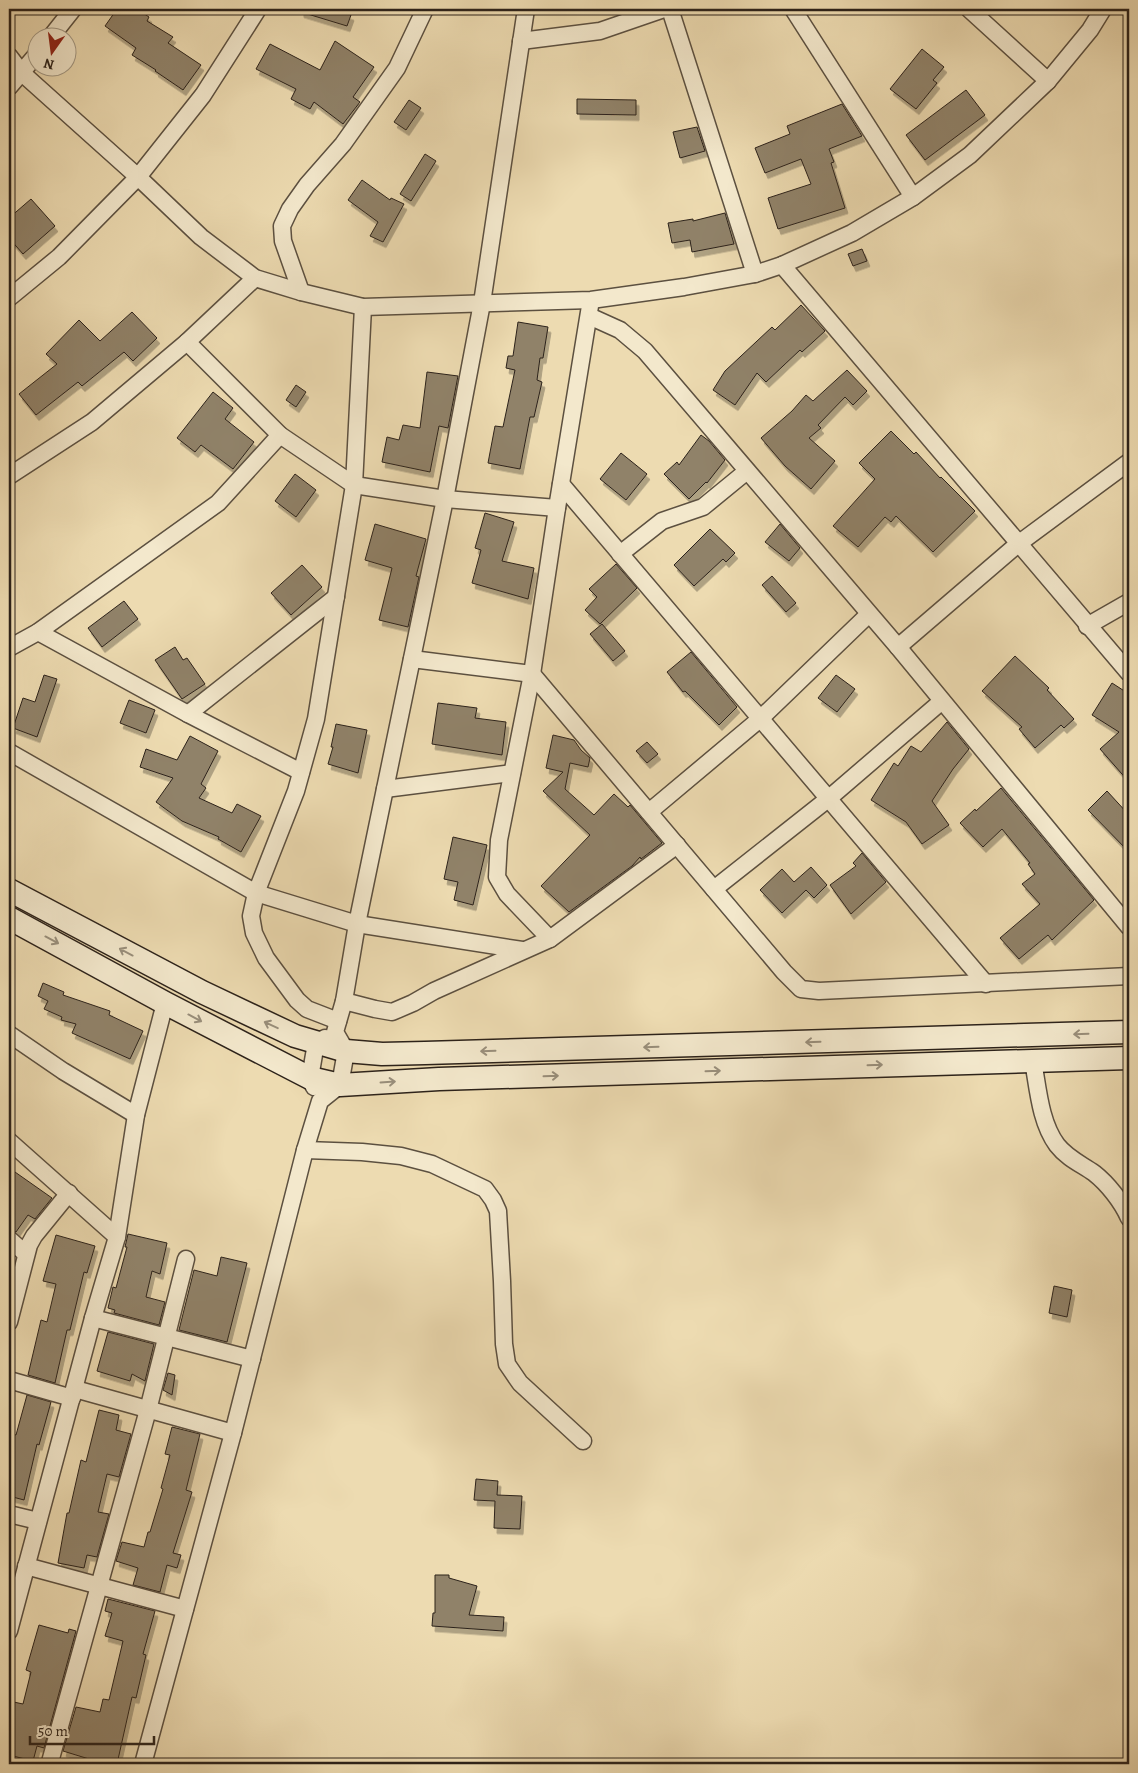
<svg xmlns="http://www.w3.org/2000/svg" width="1138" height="1773" font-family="Alegreya,serif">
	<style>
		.building { fill: #908269; stroke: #2c221a; filter: url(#shadow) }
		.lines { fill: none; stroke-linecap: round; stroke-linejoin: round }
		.street-casing { stroke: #5c5040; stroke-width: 19 }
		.secondary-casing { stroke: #2c221a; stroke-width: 25 }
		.street { stroke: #f3e8cc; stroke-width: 16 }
		.secondary { stroke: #f3e8cc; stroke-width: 22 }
		.oneway { stroke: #998f7c }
	</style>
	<defs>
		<filter id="shadow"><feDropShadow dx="3" dy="5.5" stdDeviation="0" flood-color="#0004"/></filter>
	</defs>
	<rect width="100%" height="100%" fill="#eddbb1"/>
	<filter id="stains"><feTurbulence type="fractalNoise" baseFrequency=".004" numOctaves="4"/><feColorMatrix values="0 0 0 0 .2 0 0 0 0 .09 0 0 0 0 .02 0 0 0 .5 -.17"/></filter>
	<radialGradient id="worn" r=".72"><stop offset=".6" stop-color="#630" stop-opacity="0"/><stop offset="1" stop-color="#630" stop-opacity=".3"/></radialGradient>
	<g class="building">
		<polygon points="117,9 137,9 149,17 147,21 173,37 168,43 201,65 183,90 155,71 156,70 132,55 136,48 105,26"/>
		<polygon points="301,9 335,9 351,15 347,26 301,12"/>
		<polygon points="335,41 374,67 353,97 360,102 343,124 314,102 310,109 291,99 296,89 256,69 270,44 320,70"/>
		<polygon points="922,49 944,67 933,80 937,83 916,109 890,89"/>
		<polygon points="966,90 985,115 925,160 906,135"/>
		<polygon points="577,99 636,100 636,115 577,114"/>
		<polygon points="409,100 421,108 406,130 394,122"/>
		<polygon points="842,104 862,136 829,149 834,162 831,163 845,208 778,229 768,198 811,184 801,159 765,173 755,148 790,134 787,126"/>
		<polygon points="697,127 705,151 680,158 673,132"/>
		<polygon points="425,154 436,161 411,201 400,194"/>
		<polygon points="362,180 390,200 391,198 404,204 383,242 370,236 378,222 348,200"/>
		<polygon points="31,199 55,226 23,254 9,238 9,218"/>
		<polygon points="725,213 734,244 692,252 690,240 672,243 668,223 693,219 693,221"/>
		<polygon points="862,249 867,261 853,266 848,254"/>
		<polygon points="801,305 825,331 802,352 800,350 766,382 757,373 735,405 713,390 725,371 772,327 775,330"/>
		<polygon points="132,312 157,338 133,361 124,352 82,386 78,382 36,415 19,394 57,364 46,354 79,320 100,341"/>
		<polygon points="518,322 548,327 543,358 540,358 537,380 542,382 534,417 530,417 520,469 488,463 495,426 503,427 515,370 506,368 508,356 513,356"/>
		<polygon points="847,370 867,391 853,405 845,397 818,425 821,428 809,438 835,461 811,489 785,466 761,438 792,411 806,395 813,401"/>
		<polygon points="427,372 458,376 448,428 439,426 430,472 382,462 387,437 399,440 403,425 420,428"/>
		<polygon points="296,385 306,392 296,407 286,400"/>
		<polygon points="213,392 233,408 225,419 254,442 233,469 201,445 195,452 177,438"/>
		<polygon points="891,431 914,454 916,452 940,478 941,477 975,511 933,552 896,516 891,522 885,517 858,547 833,526 875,479 859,463"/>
		<polygon points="701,435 709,441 725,460 707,483 706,482 689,499 664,474 677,462 679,465"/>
		<polygon points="621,453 647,474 626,500 600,479"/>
		<polygon points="295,474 316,490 296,517 275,501"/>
		<polygon points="485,513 514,522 502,561 534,568 528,599 472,583 481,550 475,548"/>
		<polygon points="375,524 426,539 416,576 419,577 408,627 379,620 392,568 365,560"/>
		<polygon points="780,524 800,548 789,561 765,542"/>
		<polygon points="710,529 735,553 726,562 723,559 694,586 674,565"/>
		<polygon points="616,564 637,588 600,624 585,610 597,597 589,589"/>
		<polygon points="302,565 322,587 291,615 271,593"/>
		<polygon points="772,576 796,603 786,612 762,585"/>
		<polygon points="124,601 138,619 102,647 88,628"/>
		<polygon points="602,624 625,651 613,661 590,634"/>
		<polygon points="175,647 183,660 187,658 205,684 182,699 155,660"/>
		<polygon points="691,652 737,707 719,725 685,691 683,692 667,672"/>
		<polygon points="1015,656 1049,688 1047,690 1074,719 1064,728 1061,725 1035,748 1019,729 1022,727 982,691"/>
		<polygon points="44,675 57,679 37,737 13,728 23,698 35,702"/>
		<polygon points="836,675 855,689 837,712 818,698"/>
		<polygon points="1112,683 1129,694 1129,782 1100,749 1119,732 1092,715"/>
		<polygon points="129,700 155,710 146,733 120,723"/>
		<polygon points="438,703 477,708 475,718 506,722 502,755 432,744"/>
		<polygon points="947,722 969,749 953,769 932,801 949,825 922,844 906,822 871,800 894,763 898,766 911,746 921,752"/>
		<polygon points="336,724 367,730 358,773 328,764 333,747 331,747"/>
		<polygon points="553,735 574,740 581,750 590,758 588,767 570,763 565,789 594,815 614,794 628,807 630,805 662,843 641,859 640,857 632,866 569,912 541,886 590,835 543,791 563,772 546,768"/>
		<polygon points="190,736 218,751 201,784 206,788 199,798 232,813 237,804 261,816 241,852 218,839 219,837 182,821 156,802 173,778 140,767 146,749 177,760"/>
		<polygon points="647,742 658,754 647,763 636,751"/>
		<polygon points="1001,788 1094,900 1052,940 1048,935 1019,959 1000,938 1040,904 1022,884 1035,874 1028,864 1030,863 1002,829 983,847 960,823 975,809 976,811"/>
		<polygon points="1107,791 1129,815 1129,852 1088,810"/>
		<polygon points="453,837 487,845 473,905 454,900 458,882 444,879"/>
		<polygon points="862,853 886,882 851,914 830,885 856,866 853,863"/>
		<polygon points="811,867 827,885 814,898 806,890 782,913 760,890 782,869 794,882"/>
		<polygon points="43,983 64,992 63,995 110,1011 109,1015 143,1031 130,1059 72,1033 76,1024 61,1020 62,1017 44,1009 48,1001 38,996"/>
		<polygon points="15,1172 52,1198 35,1219 28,1215 16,1232 9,1229 9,1181"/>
		<polygon points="128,1234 167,1243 160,1274 152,1271 146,1297 165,1302 159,1325 114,1313 115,1310 108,1308 113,1287 116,1288 127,1247 125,1247"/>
		<polygon points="56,1235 95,1246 87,1273 84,1272 70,1330 67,1330 55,1383 28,1375 41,1320 47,1322 56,1284 43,1281"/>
		<polygon points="221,1257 247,1263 227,1342 179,1330 194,1270 217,1276"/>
		<polygon points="1054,1286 1072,1290 1067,1317 1049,1313"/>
		<polygon points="108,1332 154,1344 145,1381 132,1374 130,1381 97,1371"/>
		<polygon points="168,1373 175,1375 172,1395 163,1390"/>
		<polygon points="27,1395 51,1402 39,1445 37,1444 24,1500 9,1496 9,1472 13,1454 9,1454 9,1433 16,1435"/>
		<polygon points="99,1410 119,1415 116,1430 131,1434 119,1477 107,1474 98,1512 109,1514 97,1557 87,1555 84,1568 58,1563 67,1513 69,1513 81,1460 86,1462"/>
		<polygon points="172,1427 200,1434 186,1490 192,1492 173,1553 181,1555 177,1568 167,1565 160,1592 133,1585 138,1568 116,1561 122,1542 144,1547 148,1532 150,1532 163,1489 161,1488 170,1455 165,1454"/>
		<polygon points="476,1479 498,1481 497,1495 522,1496 520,1529 494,1528 495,1501 474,1500"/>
		<polygon points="435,1575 449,1575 449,1578 477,1586 469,1615 504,1617 503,1631 432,1626 433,1613 435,1613"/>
		<polygon points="108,1599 155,1611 143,1654 146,1655 136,1698 132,1697 117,1764 88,1764 89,1759 63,1751 76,1707 100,1712 103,1699 109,1700 123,1641 105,1636 112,1613 105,1611"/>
		<polygon points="39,1625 68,1633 69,1629 76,1631 44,1748 37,1746 33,1761 9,1755 9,1739 12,1726 9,1725 9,1701 23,1704 31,1672 26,1670"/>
	</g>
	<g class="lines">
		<g class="street-casing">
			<g id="street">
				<polyline points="670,9 755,274"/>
				<polyline points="793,9 913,197"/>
				<polyline points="969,9 1048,81"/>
				<polyline points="50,38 73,9"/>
				<polyline points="521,41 600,31 664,9"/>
				<polyline points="9,56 22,73 138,177 201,237 255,278 301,292 363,307 591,300 684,287 755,274 782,265 852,233 913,197 970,155 1048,81 1090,30 1103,9"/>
				<polyline points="9,87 38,53"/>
				<polyline points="782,265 1129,673"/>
				<polyline points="301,292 283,241 282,226 290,209 307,185 343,144 397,68 425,9"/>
				<polyline points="9,298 59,257 138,177 203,95 258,9"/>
				<polyline points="589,316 620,330 645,351 898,647 1129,927"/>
				<polyline points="187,342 280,435 354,485 445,499 557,508"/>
				<polyline points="9,476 92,422 187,342 255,278"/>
				<polyline points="561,484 986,984"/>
				<polyline points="620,554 662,521 703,507 747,471"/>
				<polyline points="1087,626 1129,602"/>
				<polyline points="38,632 188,714 301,772"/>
				<polyline points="898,647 1018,544 1129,462"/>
				<polyline points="9,648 38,632 218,503 280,435"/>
				<polyline points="412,659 532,674 784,972 801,989 819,991 1129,976"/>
				<polyline points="188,714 336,597"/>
				<polyline points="9,752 256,893 357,924 522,950"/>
				<polyline points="385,789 512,773"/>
				<polyline points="649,812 760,719 869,614"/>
				<polyline points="714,889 828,799 942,701"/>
				<polyline points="550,939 507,894 497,877 499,840 532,674 557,508 590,306"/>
				<polyline points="344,1001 375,1009 392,1012 413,1003 434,991 550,939 677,845"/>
				<polyline points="338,1021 307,1009 297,1000 266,958 254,933 251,916 256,893 296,791 316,719 354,485 363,307"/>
				<polyline points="9,1034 63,1071 136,1115"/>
				<path d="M1033 1061C1038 1088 1040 1122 1057 1145 1067 1158 1081 1164 1094 1173 1108 1184 1122 1202 1129 1218"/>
				<polyline points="314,1087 310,1078 316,1043 325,1038"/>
				<polyline points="9,1141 117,1237"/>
				<polyline points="305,1150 362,1152 401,1156 432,1164 485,1189 493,1200 498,1211 502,1281 504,1344 507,1364 520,1383 583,1441"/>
				<polyline points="9,1239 26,1254"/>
				<polyline points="93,1318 252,1359"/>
				<polyline points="9,1322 29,1245 34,1236 69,1193"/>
				<polyline points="9,1380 72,1398"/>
				<polyline points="75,1389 233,1433"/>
				<polyline points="9,1514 38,1521"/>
				<polyline points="26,1566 185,1609"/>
				<polyline points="9,1631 93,1318 117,1237 136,1115 165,1003"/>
				<polyline points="50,1762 148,1410 186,1259"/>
				<polyline points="143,1764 233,1433 305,1150 320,1101 340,1085 346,1051 335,1032 344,1001 357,924 445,499 482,303 526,9"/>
			</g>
		</g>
		<g class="secondary-casing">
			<g id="secondary">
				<polyline points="9,890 202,992 295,1036 346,1051 382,1054 425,1053 1129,1032"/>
				<polyline points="9,918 165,1003 310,1078 340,1085 439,1079 1129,1058"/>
			</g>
		</g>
		<use href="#street" class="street"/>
		<use href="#secondary" class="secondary"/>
	</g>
	<defs><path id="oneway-shaft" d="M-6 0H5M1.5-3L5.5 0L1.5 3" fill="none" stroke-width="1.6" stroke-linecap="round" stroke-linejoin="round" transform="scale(1.25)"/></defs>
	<g class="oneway">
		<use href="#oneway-shaft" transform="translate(52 940) rotate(28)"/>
		<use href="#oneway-shaft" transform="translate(126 952) rotate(-152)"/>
		<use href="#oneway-shaft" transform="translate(195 1018) rotate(28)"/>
		<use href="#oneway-shaft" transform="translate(271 1025) rotate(-155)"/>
		<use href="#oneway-shaft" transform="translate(1081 1034) rotate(178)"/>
		<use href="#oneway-shaft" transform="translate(813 1042) rotate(178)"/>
		<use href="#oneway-shaft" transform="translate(651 1047) rotate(178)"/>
		<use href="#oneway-shaft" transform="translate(488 1051) rotate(178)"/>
		<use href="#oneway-shaft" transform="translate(875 1065) rotate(-2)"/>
		<use href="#oneway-shaft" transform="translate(713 1071) rotate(-2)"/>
		<use href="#oneway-shaft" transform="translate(551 1076) rotate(-2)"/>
		<use href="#oneway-shaft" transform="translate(388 1082) rotate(-4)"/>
	</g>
	<rect width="1138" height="1773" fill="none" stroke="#eddbb1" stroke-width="30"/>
	<rect x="10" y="10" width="1118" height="1753" fill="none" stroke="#2c221a" stroke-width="2.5"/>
	<rect x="15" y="15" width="1108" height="1743" fill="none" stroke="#2c221a"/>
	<g transform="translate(52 52) rotate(194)"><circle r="24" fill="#f3e8cc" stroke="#a39985"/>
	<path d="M0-4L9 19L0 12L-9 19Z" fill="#8f2418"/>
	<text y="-8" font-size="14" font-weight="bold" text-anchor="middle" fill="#2c221a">N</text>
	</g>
	<path d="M30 1736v8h124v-8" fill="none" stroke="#2c221a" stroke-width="2.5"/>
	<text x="38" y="1736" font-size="15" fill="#2c221a" stroke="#f3e8cc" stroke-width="4" paint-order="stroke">50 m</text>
	<rect width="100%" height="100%" filter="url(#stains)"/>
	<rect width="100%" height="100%" fill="url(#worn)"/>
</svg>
